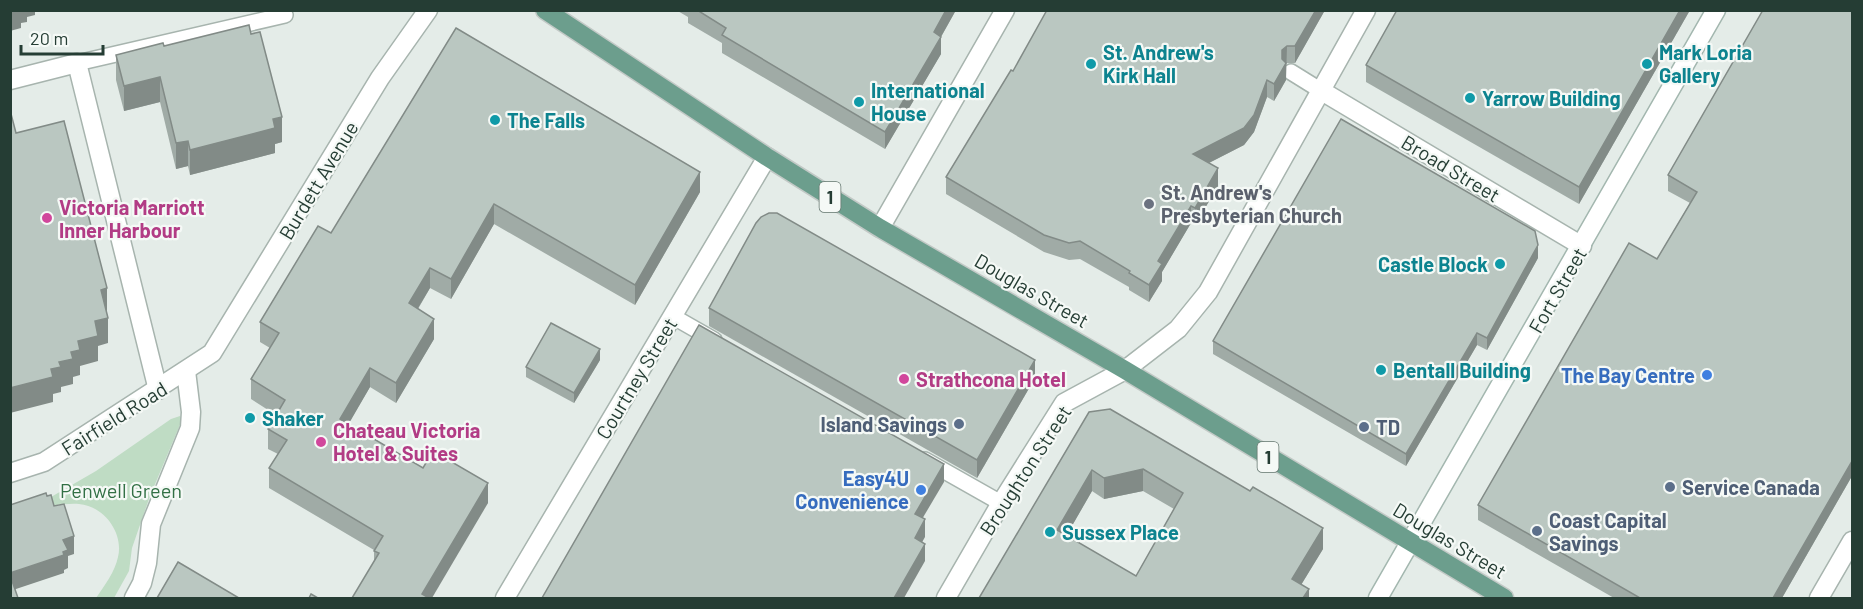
<svg xmlns="http://www.w3.org/2000/svg" width="1863" height="609" font-family="Barlow,sans-serif">
	<style>
		.green { fill: #bfdcc4 }
		.lines { fill: none; stroke-linecap: round; stroke-linejoin: round }
		.service-casing { stroke: #a7b4ae; stroke-width: 18 }
		.pedestrian-casing { stroke: #a7b4ae; stroke-width: 21 }
		.minor-casing { stroke: #a7b4ae; stroke-width: 21 }
		.tertiary-casing { stroke: #a7b4ae; stroke-width: 21 }
		.secondary-casing { stroke: #a3b7af; stroke-width: 21 }
		.primary-casing { stroke: #c2c9c6; stroke-width: 21 }
		.service { stroke: #fff; stroke-width: 15 }
		.pedestrian { stroke: #fff; stroke-width: 18 }
		.minor { stroke: #fff; stroke-width: 18 }
		.tertiary { stroke: #fff; stroke-width: 18 }
		.secondary { stroke: #fff; stroke-width: 18 }
		.primary { stroke: #6c9e8d; stroke-width: 18 }
		.wall { fill: #a0aba6; fill-rule: evenodd }
		.shaded-wall { fill: #828b87 }
		.building { fill: #bac7c1; stroke: #828b87; stroke-width: 1.5; fill-rule: evenodd }
		.culture-dot { fill: #0f9aa8; stroke: #f5f9f6; stroke-width: 2 }
		.worship-dot { fill: #6b7280; stroke: #f5f9f6; stroke-width: 2 }
		.hotel-dot { fill: #d1479c; stroke: #f5f9f6; stroke-width: 2 }
		.shop-dot { fill: #3f7fe0; stroke: #f5f9f6; stroke-width: 2 }
		.service-dot { fill: #5c6f8a; stroke: #f5f9f6; stroke-width: 2 }
		.labels { text-anchor: middle; dominant-baseline: central; stroke-width: 4.5; stroke-linejoin: round; paint-order: stroke }
		.shield { fill: #f5f9f6; stroke: #63756e; stroke-width: 1.5 }
		.shield-label { font-size: 18px; font-weight: bold; fill: #253d34 }
		.culture-label { font-size: 20px; font-weight: bold; fill: #0d838f; stroke: #f5f9f6; text-anchor: start }
		.street-label { font-size: 20px; fill: #253d34; stroke: #f5f9f6 }
		.worship-label { font-size: 20px; font-weight: bold; fill: #5b616d; stroke: #f5f9f6; text-anchor: start }
		.hotel-label { font-size: 20px; font-weight: bold; fill: #b23c85; stroke: #f5f9f6; text-anchor: start }
		.shop-label { font-size: 20px; font-weight: bold; fill: #366cbe; stroke: #f5f9f6; text-anchor: end }
		.service-label { font-size: 20px; font-weight: bold; fill: #4e5e75; stroke: #f5f9f6; text-anchor: start }
		.park-label { font-size: 20px; fill: #327045; stroke: #f5f9f6 }
	</style>
	<rect width="100%" height="100%" fill="#e4ece8"/>
	<path class="green" d="M180 416 182 420 150 496 132 548 129 571 114 598H96C104 586 115 572 118 557 124 533 104 506 79 504 64 503 47 507 32 508L96 471 171 419Z"/>
	<g class="lines">
		<g class="service-casing">
			<g id="service">
				<polyline points="77,63 285,15"/>
				<polyline points="1291,72 1320,90"/>
				<polyline points="672,316 714,340"/>
				<polyline points="925,460 1001,503"/>
			</g>
		</g>
		<g class="pedestrian-casing">
			<polyline id="pedestrian" points="1320,90 1582,246"/>
		</g>
		<g class="minor-casing">
			<g id="minor">
				<polyline points="10,80 77,63 158,390"/>
				<polyline points="880,228 1005,10"/>
				<polyline points="134,598 142,583 147,563 151,524 190,428 191,412 186,371"/>
				<polyline points="505,598 767,157"/>
			</g>
		</g>
		<g class="tertiary-casing">
			<g id="tertiary">
				<polyline points="10,473 44,462 212,353 380,78 428,10"/>
				<polyline points="946,598 1001,503 1064,403 1125,370 1178,329 1208,292 1366,10"/>
				<polyline points="1819,598 1852,541"/>
			</g>
		</g>
		<g class="secondary-casing">
			<polyline id="secondary" points="1378,598 1716,10"/>
		</g>
		<g class="primary-casing">
			<polyline id="primary" points="545,10 767,157 880,228 1125,370 1504,598"/>
		</g>
		<use href="#service" class="service"/>
		<use href="#pedestrian" class="pedestrian"/>
		<use href="#minor" class="minor"/>
		<use href="#tertiary" class="tertiary"/>
		<use href="#secondary" class="secondary"/>
		<use href="#primary" class="primary"/>
	</g>
	<g class="wall">
		<polygon points="676,10 956,10 941,37 941,54 885,149 722,53 722,43 688,23 688,17"/>
		<polygon points="1325,10 1295,63 1287,63 1286,64 1286,80 1274,101 1267,97 1254,132 1244,145 1209,163 1218,186 1195,225 1191,223 1162,272 1162,281 1149,302 1129,290 1129,287 1080,259 1069,260 1044,252 946,194 946,177 1013,71"/>
		<polygon points="1690,10 1579,204 1366,82 1366,65"/>
		<polygon points="1763,10 1852,476 1782,598 1614,598 1478,520 1478,505 1657,259 1690,203 1668,191 1668,175"/>
		<polygon points="456,28 700,192 635,305 494,224 451,299 430,288 418,309 434,339 396,403 370,387 348,424 423,468 488,503 374,561 374,550 269,488 269,468 278,454 268,449 268,429 276,415 251,399 251,379 270,348 260,342 260,322 331,233"/>
		<polygon points="164,46 282,142 275,144 275,153 190,175 188,166 176,169 160,102 124,111 116,80 116,55"/>
		<polygon points="1538,258 1487,350 1477,345 1406,466 1213,354 1213,341"/>
		<polygon points="709,308 1035,378 977,478 709,326"/>
		<polygon points="600,360 574,403 526,377 526,367"/>
		<path d="M1089 412 1323 549 1301 585 1309 598H979ZM1092 491 1104 499 1143 491 1174 509 1136 576 1066 536Z"/>
	</g>
	<g class="shaded-wall">
		<polygon points="10,10 35,10 35,15 27,17 27,22 21,23 21,28 10,31"/>
		<polygon points="946,10 956,10 938,42 941,37 941,54 885,149 885,132 934,32"/>
		<polygon points="1316,10 1325,10 1295,63 1295,46"/>
		<polygon points="1680,10 1690,10 1579,204 1579,187"/>
		<polygon points="1287,46 1286,80 1274,101 1274,84 1282,50"/>
		<polygon points="160,77 160,102 124,111 124,86"/>
		<polygon points="1267,80 1267,97 1254,132 1244,145 1193,171 1193,154"/>
		<polygon points="282,117 282,142 275,144 275,153 190,175 190,150 273,119"/>
		<polygon points="188,141 188,166 176,169 176,143"/>
		<polygon points="1218,168 1218,186 1195,225 1195,208"/>
		<polygon points="700,172 700,192 635,305 635,285"/>
		<polygon points="494,204 494,224 451,299 451,279"/>
		<polygon points="1191,206 1191,223 1162,272 1162,281 1149,302 1149,285 1158,261"/>
		<polygon points="1538,245 1538,258 1487,350 1487,338"/>
		<polygon points="430,268 430,288 409,323 409,303"/>
		<polygon points="107,288 107,314 101,290"/>
		<polygon points="108,318 108,343 98,346 98,361 80,366 80,375 73,377 73,384 61,387 61,392 53,394 53,402 10,413 10,388 51,369 71,352 78,341 95,321"/>
		<polygon points="434,319 434,339 396,403 396,383"/>
		<polygon points="1477,333 1477,345 1406,466 1406,454"/>
		<polygon points="600,349 600,360 574,403 574,393"/>
		<polygon points="1035,360 1035,378 977,478 977,460"/>
		<polygon points="370,368 370,387 340,439 340,419"/>
		<polygon points="1852,461 1852,476 1782,598 1773,598"/>
		<polygon points="944,464 944,482 915,531 915,514"/>
		<polygon points="1143,469 1143,491 1104,499 1104,478"/>
		<polygon points="1092,470 1092,491 1057,552 1057,530"/>
		<polygon points="488,483 488,503 432,598 422,598 422,594"/>
		<polygon points="925,519 925,537 915,555 915,538"/>
		<polygon points="1323,528 1323,549 1293,598 1292,579"/>
		<polygon points="74,536 74,554 68,556 68,568 64,570 64,573 10,591 10,573 63,540"/>
		<polygon points="925,544 925,561 904,598 894,598"/>
		<polygon points="1309,589 1309,598 1303,598"/>
	</g>
	<g class="building">
		<polygon points="697,10 946,10 934,32 941,37 885,132 722,35 726,28"/>
		<polygon points="1047,10 1316,10 1295,46 1287,46 1282,50 1282,59 1286,63 1274,84 1267,80 1254,115 1244,128 1193,154 1218,168 1195,208 1191,206 1158,261 1162,264 1149,285 1129,273 1130,271 1080,241 1069,243 1044,235 946,177 1011,70 1013,71"/>
		<polygon points="1397,10 1680,10 1579,187 1366,65"/>
		<polygon points="1763,10 1852,10 1852,461 1773,598 1640,598 1478,505 1629,243 1657,259 1697,192 1668,175"/>
		<polygon points="249,25 251,34 260,32 282,117 273,119 275,128 190,150 188,141 176,143 160,77 124,86 116,55 163,43 164,46"/>
		<polygon points="456,28 700,172 635,285 494,204 451,279 430,268 409,303 434,319 396,383 370,368 340,419 423,468 433,451 488,483 422,594 429,598 352,598 379,553 374,551 383,536 269,468 287,440 268,429 285,400 251,379 279,333 260,322 318,226 331,233"/>
		<polygon points="10,110 16,133 64,121 107,288 101,290 108,318 95,321 98,336 78,341 80,350 71,352 73,359 59,362 61,367 51,369 53,377 10,388"/>
		<polygon points="1341,119 1535,231 1538,245 1487,338 1477,333 1406,454 1213,341"/>
		<polygon points="769,213 777,213 1035,360 977,460 709,308 756,223 761,217"/>
		<polygon points="551,323 600,349 574,393 526,367"/>
		<polygon points="699,325 944,464 915,514 925,519 915,538 925,544 894,598 542,598"/>
		<path d="M1110 409 1250 491 1253 487 1323 528 1292 579 1309 589 1303 598H979L1089 412ZM1143 469 1183 493 1136 576 1057 530 1092 470 1104 478Z"/>
		<polygon points="46,493 47,496 51,495 54,506 64,504 74,536 63,540 68,550 63,552 64,555 10,573 10,505"/>
		<polygon points="178,562 239,598 157,598"/>
		<polygon points="10,575 18,598 10,598"/>
		<polygon points="311,594 318,598 309,598"/>
	</g>
	<g class="culture-dot">
		<circle cx="1091" cy="64" r="6"/>
		<circle cx="1647" cy="64" r="6"/>
		<circle cx="1470" cy="98" r="6"/>
		<circle cx="859" cy="102" r="6"/>
		<circle cx="495" cy="120" r="6"/>
		<circle cx="1500" cy="264" r="6"/>
		<circle cx="1381" cy="370" r="6"/>
		<circle cx="250" cy="418" r="6"/>
		<circle cx="1050" cy="532" r="6"/>
	</g>
	<circle class="worship-dot" cx="1149" cy="204" r="6"/>
	<g class="hotel-dot">
		<circle cx="47" cy="218" r="6"/>
		<circle cx="904" cy="379" r="6"/>
		<circle cx="321" cy="442" r="6"/>
	</g>
	<g class="shop-dot">
		<circle cx="1707" cy="375" r="6"/>
		<circle cx="921" cy="490" r="6"/>
	</g>
	<g class="service-dot">
		<circle cx="959" cy="424" r="6"/>
		<circle cx="1364" cy="427" r="6"/>
		<circle cx="1670" cy="487" r="6"/>
		<circle cx="1537" cy="531" r="6"/>
	</g>
	<g class="labels">
		<g class="shield">
			<rect x="819.5" y="182" width="21" height="30" rx="4.5"/>
			<rect x="1257.5" y="442" width="21" height="30" rx="4.5"/>
		</g>
		<g class="shield-label">
			<text x="830" y="197">1</text>
			<text x="1268" y="457">1</text>
		</g>
		<g class="culture-label">
			<text x="1103" y="52">St. Andrew's<tspan x="1103" dy="23">Kirk Hall</tspan></text>
			<text x="1659" y="52">Mark Loria<tspan x="1659" dy="23">Gallery</tspan></text>
			<text x="871" y="90">International<tspan x="871" dy="23">House</tspan></text>
			<text x="1482" y="98">Yarrow Building</text>
			<text x="507" y="120">The Falls</text>
			<text x="1488" y="264" text-anchor="end">Castle Block</text>
			<text x="1393" y="370">Bentall Building</text>
			<text x="262" y="418">Shaker</text>
			<text x="1062" y="532">Sussex Place</text>
		</g>
		<g class="street-label">
			<text transform="translate(1451 168) rotate(31)">Broad Street</text>
			<text transform="translate(318 180) rotate(-59)">Burdett Avenue</text>
			<text transform="translate(1032 290) rotate(30)">Douglas Street</text>
			<text transform="translate(1557 290) rotate(-60)">Fort Street</text>
			<text transform="translate(636 378) rotate(-59)">Courtney Street</text>
			<text transform="translate(114 418) rotate(-32)">Fairfield Road</text>
			<text transform="translate(1025 470) rotate(-57)">Broughton Street</text>
			<text transform="translate(1450 540) rotate(31)">Douglas Street</text>
		</g>
		<g class="worship-label">
			<text x="1161" y="192">St. Andrew's<tspan x="1161" dy="23">Presbyterian Church</tspan></text>
		</g>
		<g class="hotel-label">
			<text x="59" y="207">Victoria Marriott<tspan x="59" dy="23">Inner Harbour</tspan></text>
			<text x="916" y="379">Strathcona Hotel</text>
			<text x="333" y="430">Chateau Victoria<tspan x="333" dy="23">Hotel &amp; Suites</tspan></text>
		</g>
		<g class="shop-label">
			<text x="1695" y="375">The Bay Centre</text>
			<text x="909" y="478">Easy4U<tspan x="909" dy="23">Convenience</tspan></text>
		</g>
		<g class="service-label">
			<text x="947" y="424" text-anchor="end">Island Savings</text>
			<text x="1376" y="427">TD</text>
			<text x="1682" y="487">Service Canada</text>
			<text x="1549" y="520">Coast Capital<tspan x="1549" dy="23">Savings</tspan></text>
		</g>
		<g class="park-label">
			<text x="121" y="490">Penwell Green</text>
		</g>
	</g>
	<rect width="1863" height="609" fill="none" stroke="#253d34" stroke-width="24"/>
	<path d="M21 45v9h82v-9" fill="none" stroke="#253d34" stroke-width="3"/>
	<text x="30" y="45" font-size="18" fill="#253d34" stroke="#f5f9f6" stroke-width="4.5" paint-order="stroke">20 m</text>
</svg>
